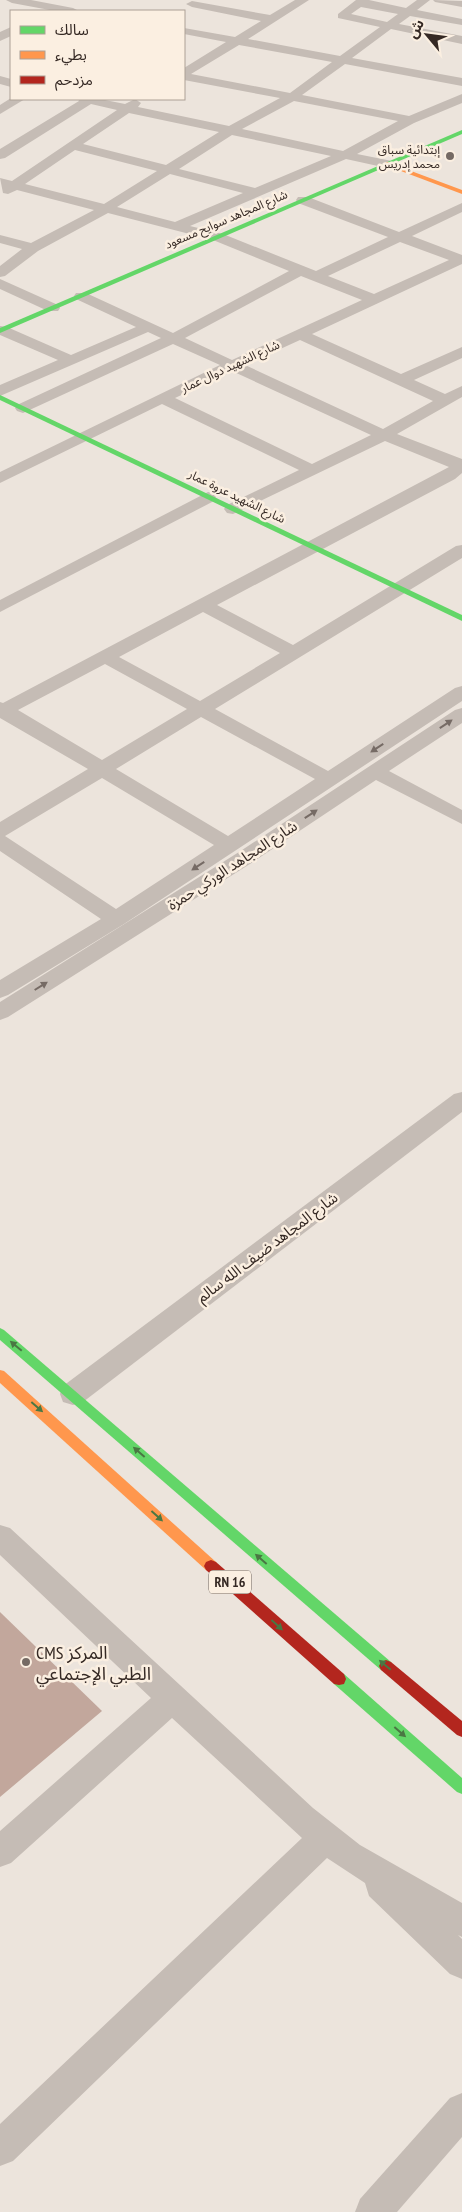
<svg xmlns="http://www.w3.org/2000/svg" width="462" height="2212" font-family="'PT Sans Narrow','Noto Sans Arabic',sans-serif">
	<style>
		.building { fill: #c2a79c }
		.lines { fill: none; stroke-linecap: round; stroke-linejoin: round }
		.street { fill: #c5bcb5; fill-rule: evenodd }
		.fast { fill: #63d668; fill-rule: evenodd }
		.slow { fill: #ff974d; fill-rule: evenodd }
		.jam { fill: #b3261e; fill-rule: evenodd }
		.oneway { fill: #766b65 }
		.oneway2 { fill: #4a7743 }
		.poi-dot { fill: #756a64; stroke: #fbefe1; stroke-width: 2 }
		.labels { text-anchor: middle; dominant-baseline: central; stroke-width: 5; stroke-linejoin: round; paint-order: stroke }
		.far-poi-label { font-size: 12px; fill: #352924; stroke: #fbefe1; text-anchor: end }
		.far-street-label { font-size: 12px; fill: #352924; stroke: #fbefe1 }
		.shield { fill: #fbefe1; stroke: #70645d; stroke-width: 1 }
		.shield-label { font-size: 14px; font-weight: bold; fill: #352924 }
		.street-label { font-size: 15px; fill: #352924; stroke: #fbefe1 }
		.near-poi-label { font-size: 18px; fill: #352924; stroke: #fbefe1; text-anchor: start }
	</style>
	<rect width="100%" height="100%" fill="#ece4dc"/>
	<polygon class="building" points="0,1612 102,1711 0,1797"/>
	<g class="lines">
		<g class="street">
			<polygon points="6,0 31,0 73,8 79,11 55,11 12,3"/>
			<path d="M295 0H309L248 39 340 56 380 27 338 18V14L356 0H369L406 8 417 0H430L417 10 462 19V25L410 16 399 24 462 36V44L391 29 352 58 462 78V86L345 64 302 95 409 116 462 94V103L414 123 357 154 392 161 394 164 392 167 387 168 346 159 190 226 223 234 316 271 388 237 298 203 296 200 298 197H308L399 232 462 203V212L412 236 462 255V264L312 334 401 374 462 347V358L414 380 445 394 462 386V397L397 434 462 459V473L455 479 217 605 293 645 456 546 462 545V558L215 709 328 771 455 688 462 686V701L124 924 8 995 0 998V980L101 919 0 851V822L88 769 0 718V702L3 703 449 467 385 441 233 514 227 513 224 509 227 505 299 470 162 404 0 483V472L220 365 173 344 23 413 17 411 15 408 17 405 161 338 148 332 0 396V385L58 360 0 335V326L7 327 71 355 136 327 76 299 74 296 76 293H86L173 333 289 271 213 240 108 213 38 251 5 276 0 277V266L22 249 0 243V235L31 243 94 210 17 190 8 194 3 193 0 178 12 181 117 110 91 104 5 158 0 159V149L79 101 78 99H100L125 104 135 99 141 103 138 107 229 126 280 98 184 80V68L226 42 184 34V28L235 37 261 21 192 7 186 4 192 1 270 15ZM361 7 398 14 387 22 351 14ZM239 45 332 62 290 93 191 74ZM294 101 398 121 343 151 242 129ZM129 113 219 132 166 165 83 144ZM232 135 331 156 255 188 179 169ZM75 150 157 171 104 204 25 184ZM170 174 243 193 175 222 117 207ZM400 242 449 260 374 294 328 276ZM301 276 362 300 232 360 185 338ZM300 340 433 401 383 429 245 365ZM232 371 371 435 312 464 175 398ZM203 612 280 653 200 701 119 657ZM105 664 187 709 102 760 18 710ZM201 717 315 779 228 836 116 769ZM102 778 214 845 116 909 5 836Z"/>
			<polygon points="433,0 462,1 462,7 435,2"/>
			<polygon points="11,27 11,36 0,41 0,32"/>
			<polygon points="0,76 11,79 11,87 0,84"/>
			<polygon points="11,98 25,99 0,114 0,105"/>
			<polygon points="0,279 58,305 60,308 58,311 48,311 0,289"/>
			<polygon points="208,492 214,493 216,497 214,501 0,612 0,600"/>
			<polygon points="462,708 462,723 389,771 462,810 462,824 376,780 253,862 8,1017 0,1020 0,1002 239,852 455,710"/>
			<polygon points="462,1092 462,1112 83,1402 73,1405 63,1402 60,1394 63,1386 454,1094"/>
			<polygon points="0,1525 10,1528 313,1808 360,1845 462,1903 462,1937 458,1935 462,1939 462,1979 450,1974 369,1896 365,1883 327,1858 13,2161 0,2166 0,2124 302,1838 172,1718 11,1863 0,1867 0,1831 151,1698 0,1555"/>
			<polygon points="462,2093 462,2137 397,2212 355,2212 360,2199 450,2098"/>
		</g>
		<g class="fast">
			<polygon points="462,130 462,134 0,333 0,328"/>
			<polygon points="0,395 462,615 462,621 0,400"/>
			<polygon points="0,1328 4,1330 391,1662 393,1666 391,1670 386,1672 381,1670 0,1340"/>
			<polygon points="339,1673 344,1674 462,1778 462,1794 457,1792 334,1684 332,1679 334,1674"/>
		</g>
		<g class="slow">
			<polygon points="387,162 462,190 462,194 385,165 385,163"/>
			<polygon points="0,1370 4,1371 216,1562 218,1566 216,1570 211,1572 206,1570 0,1383"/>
		</g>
		<g class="jam">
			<polygon points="211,1560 216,1562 344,1674 346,1679 344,1684 339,1685 334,1684 206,1570 204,1566 206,1562"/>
			<polygon points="386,1660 391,1662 462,1721 462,1737 457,1735 381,1670 379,1666 381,1662"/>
		</g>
	</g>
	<defs><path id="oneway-solid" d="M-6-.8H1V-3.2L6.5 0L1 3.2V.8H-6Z" transform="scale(1.25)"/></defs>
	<g class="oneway">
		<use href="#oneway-solid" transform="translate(446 724) rotate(-34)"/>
		<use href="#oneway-solid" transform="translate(377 748) rotate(147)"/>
		<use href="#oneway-solid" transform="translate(311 814) rotate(-33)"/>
		<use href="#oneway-solid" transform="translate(198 866) rotate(147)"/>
		<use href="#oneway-solid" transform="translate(41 986) rotate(-32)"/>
	</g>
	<g class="oneway2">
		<use href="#oneway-solid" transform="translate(16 1346) rotate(-140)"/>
		<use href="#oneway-solid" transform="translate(37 1407) rotate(41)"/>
		<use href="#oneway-solid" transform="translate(139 1452) rotate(-139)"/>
		<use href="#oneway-solid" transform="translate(157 1516) rotate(42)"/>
		<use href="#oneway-solid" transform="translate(261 1559) rotate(-139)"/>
		<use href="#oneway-solid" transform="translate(277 1625) rotate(42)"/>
		<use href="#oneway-solid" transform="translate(385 1665) rotate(-140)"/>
		<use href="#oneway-solid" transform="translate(400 1732) rotate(41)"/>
	</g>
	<g class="poi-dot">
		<circle cx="450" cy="156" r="5"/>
		<circle cx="26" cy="1662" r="5"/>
	</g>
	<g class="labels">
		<g class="far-poi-label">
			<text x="440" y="149">إبتدائية سباق<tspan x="440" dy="14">محمد إدريس</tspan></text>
		</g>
		<g class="far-street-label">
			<text transform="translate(226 219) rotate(-23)">شارع المجاهد سوايح مسعود</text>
			<text transform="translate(230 366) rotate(-25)">شارع الشهيد دوال عمار</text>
			<text transform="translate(237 496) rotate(26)">شارع الشهيد عروة عمار</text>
		</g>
		<rect class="shield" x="209" y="1570.5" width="42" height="23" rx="4"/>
		<g class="shield-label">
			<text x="230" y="1582">RN 16</text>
		</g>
		<g class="street-label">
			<text transform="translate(232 865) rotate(-33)">شارع المجاهد الوركي حمزة</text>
			<text transform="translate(267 1247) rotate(-37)">شارع المجاهد ضيف الله سالم</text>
		</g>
		<g class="near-poi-label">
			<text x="36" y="1652">CMS المركز<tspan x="36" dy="21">الطبي الإجتماعي</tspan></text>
		</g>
	</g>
	<rect x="10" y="10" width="175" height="90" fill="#fbefe1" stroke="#aca095"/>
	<rect x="20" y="26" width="25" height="8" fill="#63d668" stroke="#aca095"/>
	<text x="55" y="35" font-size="15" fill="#352924">سالك</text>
	<rect x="20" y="51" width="25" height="8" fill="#ff974d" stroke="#aca095"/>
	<text x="55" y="60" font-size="15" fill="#352924">بطيء</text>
	<rect x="20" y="76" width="25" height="8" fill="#b3261e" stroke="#aca095"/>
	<text x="55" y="85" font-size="15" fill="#352924">مزدحم</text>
	<g transform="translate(427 35) rotate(299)" stroke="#fbefe1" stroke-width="4" paint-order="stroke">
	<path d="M0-4L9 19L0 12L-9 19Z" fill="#352924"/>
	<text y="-8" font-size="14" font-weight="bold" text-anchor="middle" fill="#352924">ش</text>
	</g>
</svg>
